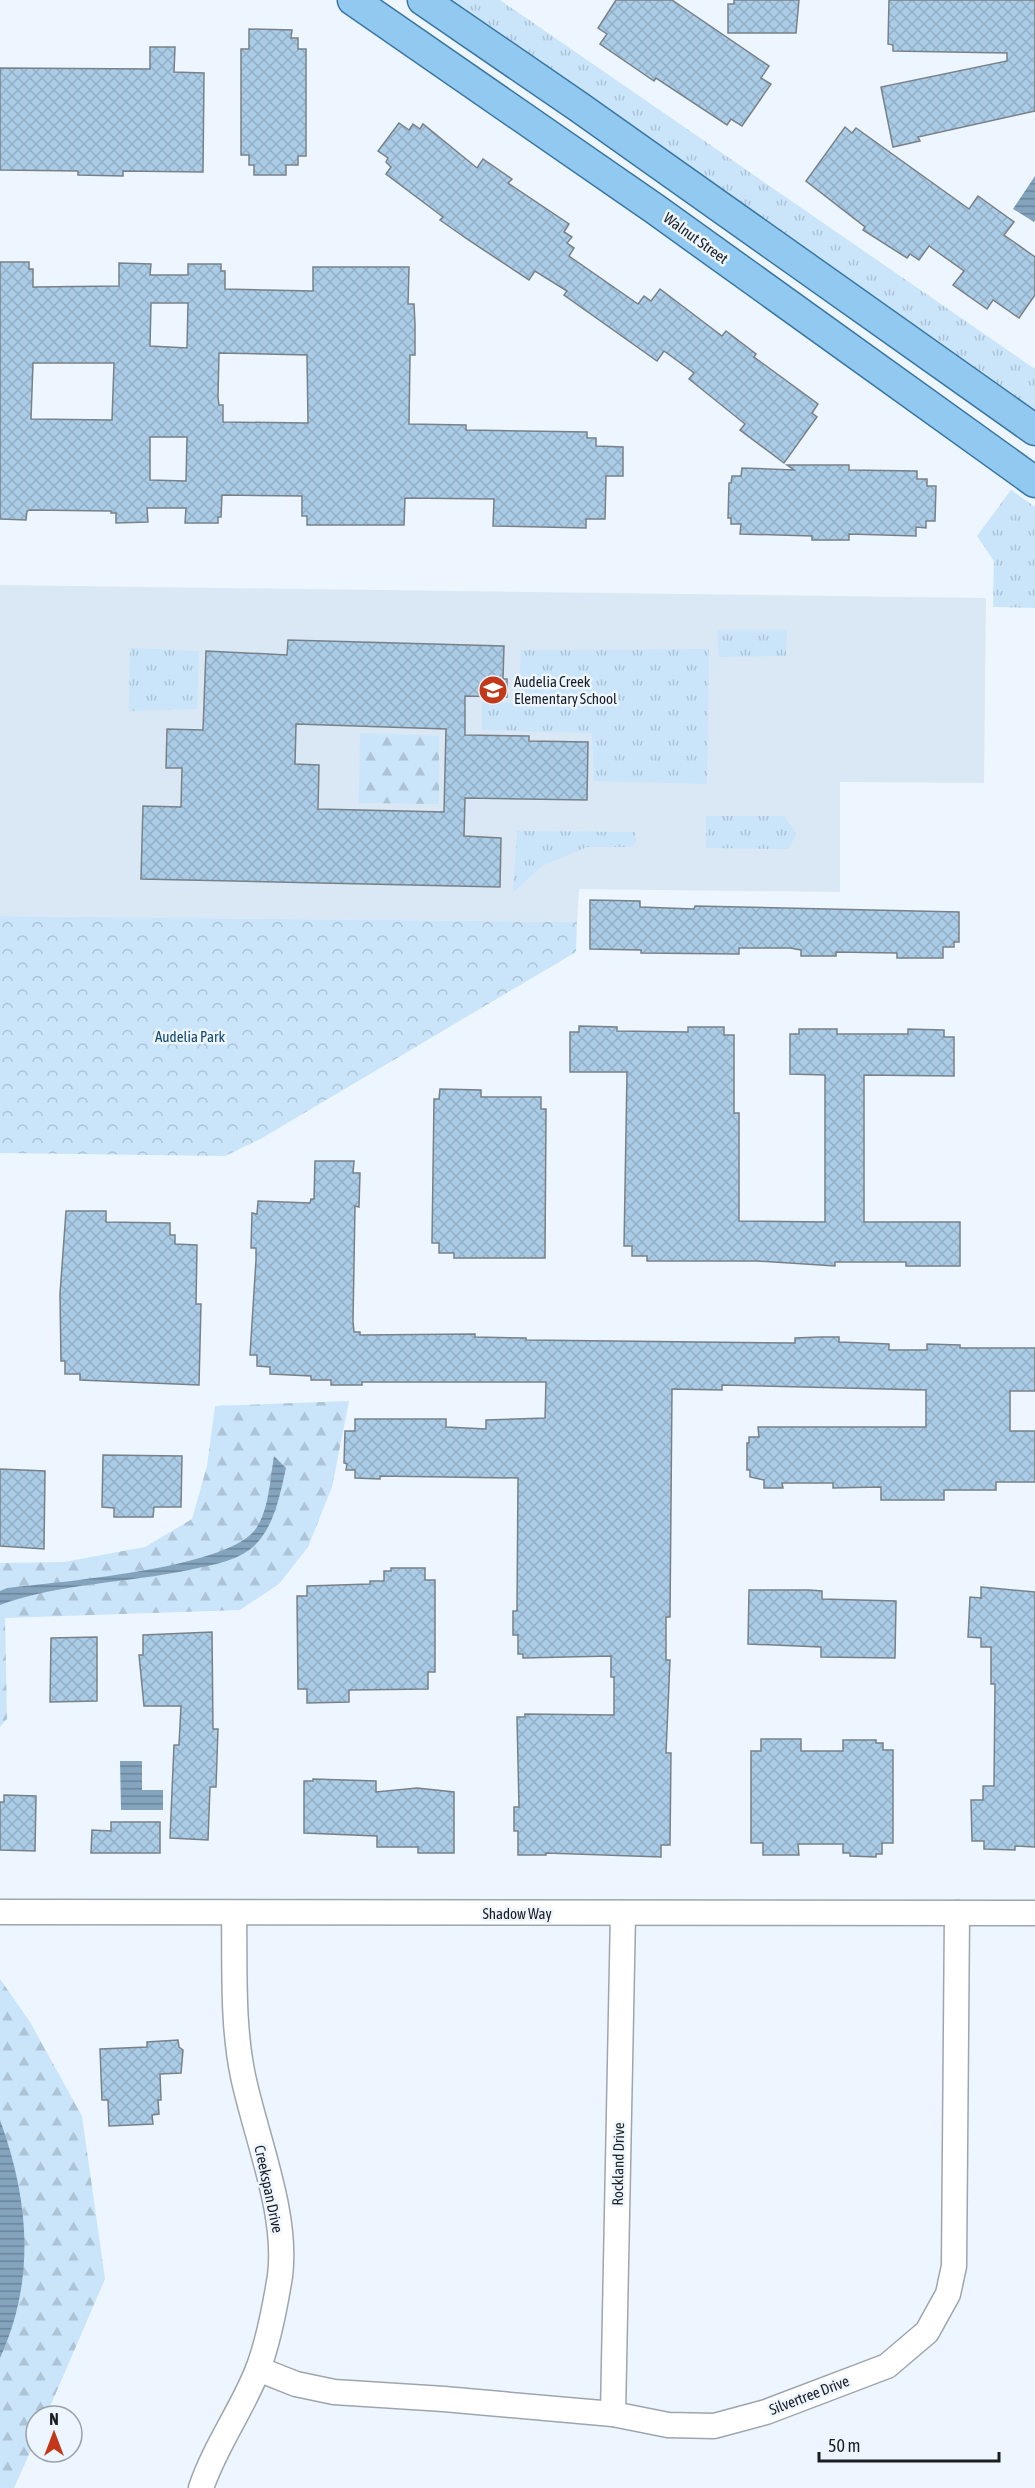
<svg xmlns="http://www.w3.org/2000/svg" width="1035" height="2488" font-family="'Asap Condensed',sans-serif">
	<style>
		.built { fill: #d9e8f4 }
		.grass { fill: url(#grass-tufts) }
		.forest { fill: url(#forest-firs) }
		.park { fill: url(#park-crowns) }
		.water { fill: url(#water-rules) }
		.building { fill: url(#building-cross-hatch); stroke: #798188; stroke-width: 1.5; fill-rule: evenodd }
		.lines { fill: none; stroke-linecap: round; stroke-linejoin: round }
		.minor-casing { stroke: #9ea6ad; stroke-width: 27 }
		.major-casing { stroke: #3a76a2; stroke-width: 33 }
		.minor { stroke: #fff; stroke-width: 24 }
		.major { stroke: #92c9f1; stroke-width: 30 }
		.labels { text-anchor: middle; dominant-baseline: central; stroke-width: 5; stroke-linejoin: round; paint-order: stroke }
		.street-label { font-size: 15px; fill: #1b1e21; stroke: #edf6fe }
		.poi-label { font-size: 15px; fill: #1b1e21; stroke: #edf6fe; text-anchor: start }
		.park-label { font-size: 15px; fill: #14486d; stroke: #edf6fe }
	</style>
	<defs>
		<pattern id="grass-tufts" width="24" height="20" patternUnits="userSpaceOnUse" patternTransform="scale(1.5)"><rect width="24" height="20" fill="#cae4fa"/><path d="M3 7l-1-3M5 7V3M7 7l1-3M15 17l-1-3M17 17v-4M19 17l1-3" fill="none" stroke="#adc3d6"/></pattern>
		<pattern id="forest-firs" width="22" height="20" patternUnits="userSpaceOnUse" patternTransform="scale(1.5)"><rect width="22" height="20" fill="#cae4fa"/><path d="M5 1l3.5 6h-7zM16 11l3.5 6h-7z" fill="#adc3d6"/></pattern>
		<pattern id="park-crowns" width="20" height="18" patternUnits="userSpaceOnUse" patternTransform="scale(1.5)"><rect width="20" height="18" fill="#cae4fa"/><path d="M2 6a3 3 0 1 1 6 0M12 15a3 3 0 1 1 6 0" fill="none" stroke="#adc3d6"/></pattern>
		<pattern id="water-rules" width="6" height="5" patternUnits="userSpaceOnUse" patternTransform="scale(1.5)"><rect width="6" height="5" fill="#84a4be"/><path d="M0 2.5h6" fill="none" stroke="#6b859a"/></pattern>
		<pattern id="building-cross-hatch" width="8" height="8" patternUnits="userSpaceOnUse" patternTransform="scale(1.5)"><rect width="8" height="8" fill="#abcce7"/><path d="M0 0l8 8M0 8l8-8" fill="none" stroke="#93afc6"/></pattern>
	</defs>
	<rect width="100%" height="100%" fill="#edf6fe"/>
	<polygon class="built" points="0,585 986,598 984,783 840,782 840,892 579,889 577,922 0,916"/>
	<g class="grass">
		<polygon points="447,0 500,0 1035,369 1035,415"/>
		<polygon points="1011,490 1035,507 1035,608 993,607 994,561 977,536"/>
		<polygon points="717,630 787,630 786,656 719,657"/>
		<polygon points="130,648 199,651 197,709 129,711"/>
		<polygon points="709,649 707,784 594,781 592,733 482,730 482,702 518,703 521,650"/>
		<polygon points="706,816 784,816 797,834 788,849 706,848"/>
		<polygon points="517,831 635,832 636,842 631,847 587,847 542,866 513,893"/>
	</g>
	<g class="forest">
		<polygon points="360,733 439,736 439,804 359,803"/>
		<polygon points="349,1401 332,1487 308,1547 279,1584 240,1610 5,1618 7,1719 0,1727 0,1563 64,1562 145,1547 192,1519 207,1466 215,1406"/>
		<polygon points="0,1979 30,2022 82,2116 105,2279 46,2416 36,2416 36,2439 14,2488 0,2488"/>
	</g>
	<polygon class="park" points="0,916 577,922 576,952 262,1138 225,1156 0,1153"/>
	<g class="water">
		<polygon points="1035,176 1035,220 1034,222 1013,209"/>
		<path d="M274 1456 286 1468C280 1495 274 1528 253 1547 235 1562 211 1565 189 1570 127 1583 60 1583 0 1605V1591L7 1588C58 1582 223 1569 254 1531 269 1513 270 1479 274 1456Z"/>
		<polygon points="120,1761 142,1761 142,1790 163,1790 163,1810 121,1810"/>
		<path d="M0 2120C29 2200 36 2279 0 2358Z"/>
	</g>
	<g class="building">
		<polygon points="616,0 672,0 769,66 761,78 771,84 742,126 731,119 727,125 656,78 654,81 600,44 607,34 598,28"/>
		<polygon points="734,0 799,0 796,33 728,33 728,4 734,4"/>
		<polygon points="889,0 1035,0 1035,111 918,137 920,141 893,147 881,87 1007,61 1007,53 893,51 893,45 888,44"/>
		<polygon points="249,29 292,30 291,38 298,38 298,49 306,49 306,156 298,156 298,165 286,165 286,175 254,175 254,165 249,165 249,155 241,155 241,49 249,49"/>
		<polygon points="150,47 175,47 174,72 204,73 203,172 123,171 123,176 78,175 78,171 0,170 0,68 150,69"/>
		<polygon points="399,123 409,130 413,124 420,129 423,124 477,168 483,159 512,179 508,183 569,224 564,232 572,237 567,243 574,248 569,256 638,304 644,296 651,301 660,289 722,336 726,331 756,354 754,357 818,404 812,413 817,417 784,463 740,430 745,424 689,379 694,373 664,351 657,361 564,295 567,291 535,271 529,280 467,239 440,220 443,217 386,174 391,167 386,162 388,158 378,151"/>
		<polygon points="845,127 852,133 856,128 969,209 978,196 1014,222 1004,235 1035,257 1035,295 1019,318 993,300 987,309 953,285 964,271 929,246 919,260 910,254 907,258 863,230 865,227 806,181"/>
		<path d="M0 262H29V269H33V287L119 286V263L151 264 150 275H188V264H221V271H225V289L313 291V267H409L408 304H414L415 324V355H410L409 424 466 425V430L587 432V438H596V446L623 447V476H606L605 519H586V528L493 526 494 499 405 498 404 525H307V516H302V496L222 495 221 517H218V523H185L186 508H147L148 522 116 523V513H111V511L30 510 27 511 26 520 0 519ZM151 303H188L187 348 150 346ZM219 353 307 355 308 423 223 422V405H219L218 397ZM33 363H114L112 420 31 419ZM150 437H187L186 481 150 480Z"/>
		<polygon points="787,465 849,465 849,470 917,471 917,479 927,479 927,486 936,486 935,521 926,521 926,528 916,527 916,536 849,534 849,540 812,540 812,536 740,534 741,524 731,524 731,518 728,518 729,483 731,483 732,476 741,476 742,468 794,470"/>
		<path d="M288 640 504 646 503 679H507V697L465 696V735L529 736V741L588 742 587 800 465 798 464 836 501 838 500 887 141 879 143 806 181 807 182 768H166L167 729 203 730 206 651 287 655ZM296 724 446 729 444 812 318 809 319 765 295 764Z"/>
		<polygon points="590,900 640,901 640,907 694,909 695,906 959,912 959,942 954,942 954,947 943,947 943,958 897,958 897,953 836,952 836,956 801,956 801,950 790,948 739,948 739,954 641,953 641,950 590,949"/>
		<polygon points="579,1026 617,1027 617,1031 688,1032 688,1027 724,1027 724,1035 734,1035 734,1113 739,1113 739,1221 825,1222 825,1075 790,1074 790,1034 799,1034 799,1029 837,1029 837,1034 908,1034 908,1029 944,1030 944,1037 954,1037 954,1076 864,1075 864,1222 960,1222 960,1266 906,1266 906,1262 835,1262 835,1266 757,1261 647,1261 647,1256 632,1256 632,1246 624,1246 627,1072 570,1072 570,1032 579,1032"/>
		<polygon points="440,1089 481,1090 481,1097 541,1097 541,1109 546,1109 545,1258 454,1258 454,1253 439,1253 439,1243 432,1243 434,1099 439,1099"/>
		<polygon points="315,1161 354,1161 353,1173 360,1173 359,1207 355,1206 353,1321 354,1332 360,1332 360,1335 475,1334 475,1337 526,1338 526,1340 795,1343 795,1338 820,1337 839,1337 839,1342 889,1344 889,1350 927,1350 927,1344 960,1345 960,1348 1035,1348 1035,1391 1010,1391 1010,1431 1035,1431 1035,1482 996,1482 996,1490 944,1490 944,1500 881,1500 881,1487 833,1488 833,1483 782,1483 783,1488 764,1488 764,1480 750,1477 750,1470 747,1470 747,1443 749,1443 749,1437 759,1437 758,1427 926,1427 926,1390 722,1385 722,1390 672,1389 670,1617 666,1617 666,1660 670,1660 666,1753 671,1753 670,1845 661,1845 661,1857 546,1853 546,1855 518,1855 518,1831 514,1831 514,1807 519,1807 517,1717 525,1717 525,1714 614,1715 614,1677 611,1677 611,1656 523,1658 523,1654 518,1654 518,1635 513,1635 513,1611 517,1611 518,1478 380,1476 380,1479 355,1478 355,1470 346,1470 347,1464 344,1463 345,1431 355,1431 355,1419 446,1419 446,1427 486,1429 486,1420 545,1418 546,1382 362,1382 362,1385 331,1385 331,1380 311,1380 311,1376 270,1374 270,1367 257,1366 257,1355 250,1355 256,1260 256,1248 251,1248 252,1213 257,1214 258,1201 310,1203 311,1199 314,1199"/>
		<polygon points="66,1211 106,1211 106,1222 170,1223 170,1235 175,1235 175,1244 197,1245 196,1304 201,1304 199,1385 80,1380 80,1374 65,1374 65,1361 61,1361 60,1294"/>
		<polygon points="103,1455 182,1456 181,1507 154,1507 153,1517 114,1517 114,1508 102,1507"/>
		<polygon points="0,1469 45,1471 44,1549 0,1546"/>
		<polygon points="391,1568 425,1568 425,1580 435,1580 435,1672 428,1672 428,1689 349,1690 349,1702 307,1703 307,1689 298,1689 297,1596 307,1596 307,1586 370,1584 370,1581 384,1581 384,1571 391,1571"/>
		<polygon points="981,1587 1035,1592 1035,1847 1015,1846 1015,1850 984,1849 984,1841 972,1841 971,1800 983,1800 983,1786 994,1786 995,1684 991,1684 991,1647 981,1647 981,1638 968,1637 970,1597 981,1598"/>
		<polygon points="749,1590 809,1590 822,1591 822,1599 896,1601 895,1658 821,1657 821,1647 748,1644"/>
		<polygon points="212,1632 213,1729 218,1729 216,1787 210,1787 208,1840 170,1838 174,1745 179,1745 181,1706 144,1706 139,1655 143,1655 143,1635"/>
		<polygon points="97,1637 97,1701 50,1702 51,1638"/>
		<polygon points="761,1739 801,1739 801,1751 843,1751 843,1740 876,1740 876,1743 883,1743 883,1750 893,1750 893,1843 882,1843 882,1854 876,1854 876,1857 850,1856 850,1853 843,1853 843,1844 798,1844 799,1855 763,1855 763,1843 751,1843 751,1751 761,1751"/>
		<polygon points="313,1779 376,1781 376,1792 417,1788 454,1792 454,1853 418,1853 418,1847 377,1847 377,1836 304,1833 304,1781 313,1781"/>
		<polygon points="4,1795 36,1796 35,1851 0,1850 0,1802 4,1802"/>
		<polygon points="111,1822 160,1822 160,1853 91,1853 92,1830 111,1831"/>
		<polygon points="178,2040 179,2047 183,2050 181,2073 160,2074 161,2100 158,2100 159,2114 152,2115 153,2124 109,2126 108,2100 102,2100 100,2049 147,2047 147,2042"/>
	</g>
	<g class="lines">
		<g class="minor-casing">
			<g id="minor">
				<polyline points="0,1912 1035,1913"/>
				<polyline points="258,2369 296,2384 334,2392 444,2399 613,2414 668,2425 714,2426 766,2412 887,2366 927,2332 948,2294 954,2266 957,1913"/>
				<polyline points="613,2414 623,1913"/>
				<path d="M201 2488C215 2446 242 2410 258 2369 269 2340 275 2307 280 2276 288 2213 256 2138 243 2076 232 2023 235 1968 234 1913"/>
			</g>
		</g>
		<g class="major-casing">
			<g id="major">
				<polyline points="353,0 655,209 1035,482"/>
				<polyline points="423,0 579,107 1035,430"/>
			</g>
		</g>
		<use href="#minor" class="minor"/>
		<use href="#major" class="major"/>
	</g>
	<defs>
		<g id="school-disc" transform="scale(1.5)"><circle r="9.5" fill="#c23819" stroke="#edf6fe"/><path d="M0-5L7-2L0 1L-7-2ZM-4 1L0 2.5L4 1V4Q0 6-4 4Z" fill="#fff"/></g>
	</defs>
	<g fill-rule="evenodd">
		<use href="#school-disc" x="493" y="690"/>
	</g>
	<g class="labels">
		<g class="street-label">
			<text transform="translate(696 238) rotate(36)">Walnut Street</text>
			<text x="517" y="1913">Shadow Way</text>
			<text transform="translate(618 2164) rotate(-89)">Rockland Drive</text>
			<text transform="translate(269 2189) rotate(78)">Creekspan Drive</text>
			<text transform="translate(809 2395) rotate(-21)">Silvertree Drive</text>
		</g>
		<g class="poi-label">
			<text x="514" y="681">Audelia Creek<tspan x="514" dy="17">Elementary School</tspan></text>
		</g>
		<g class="park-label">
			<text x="190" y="1036">Audelia Park</text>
		</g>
	</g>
	<g transform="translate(54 2434)"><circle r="28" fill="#edf6fe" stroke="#99a0a6" stroke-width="1.5"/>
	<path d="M0-4.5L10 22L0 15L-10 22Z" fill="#c23819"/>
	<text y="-9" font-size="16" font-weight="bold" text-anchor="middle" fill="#1b1e21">N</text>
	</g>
	<path d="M819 2452v9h180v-9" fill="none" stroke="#1b1e21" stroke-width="3"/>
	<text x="828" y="2452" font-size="18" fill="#1b1e21" stroke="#edf6fe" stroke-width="4.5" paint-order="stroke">50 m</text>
</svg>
